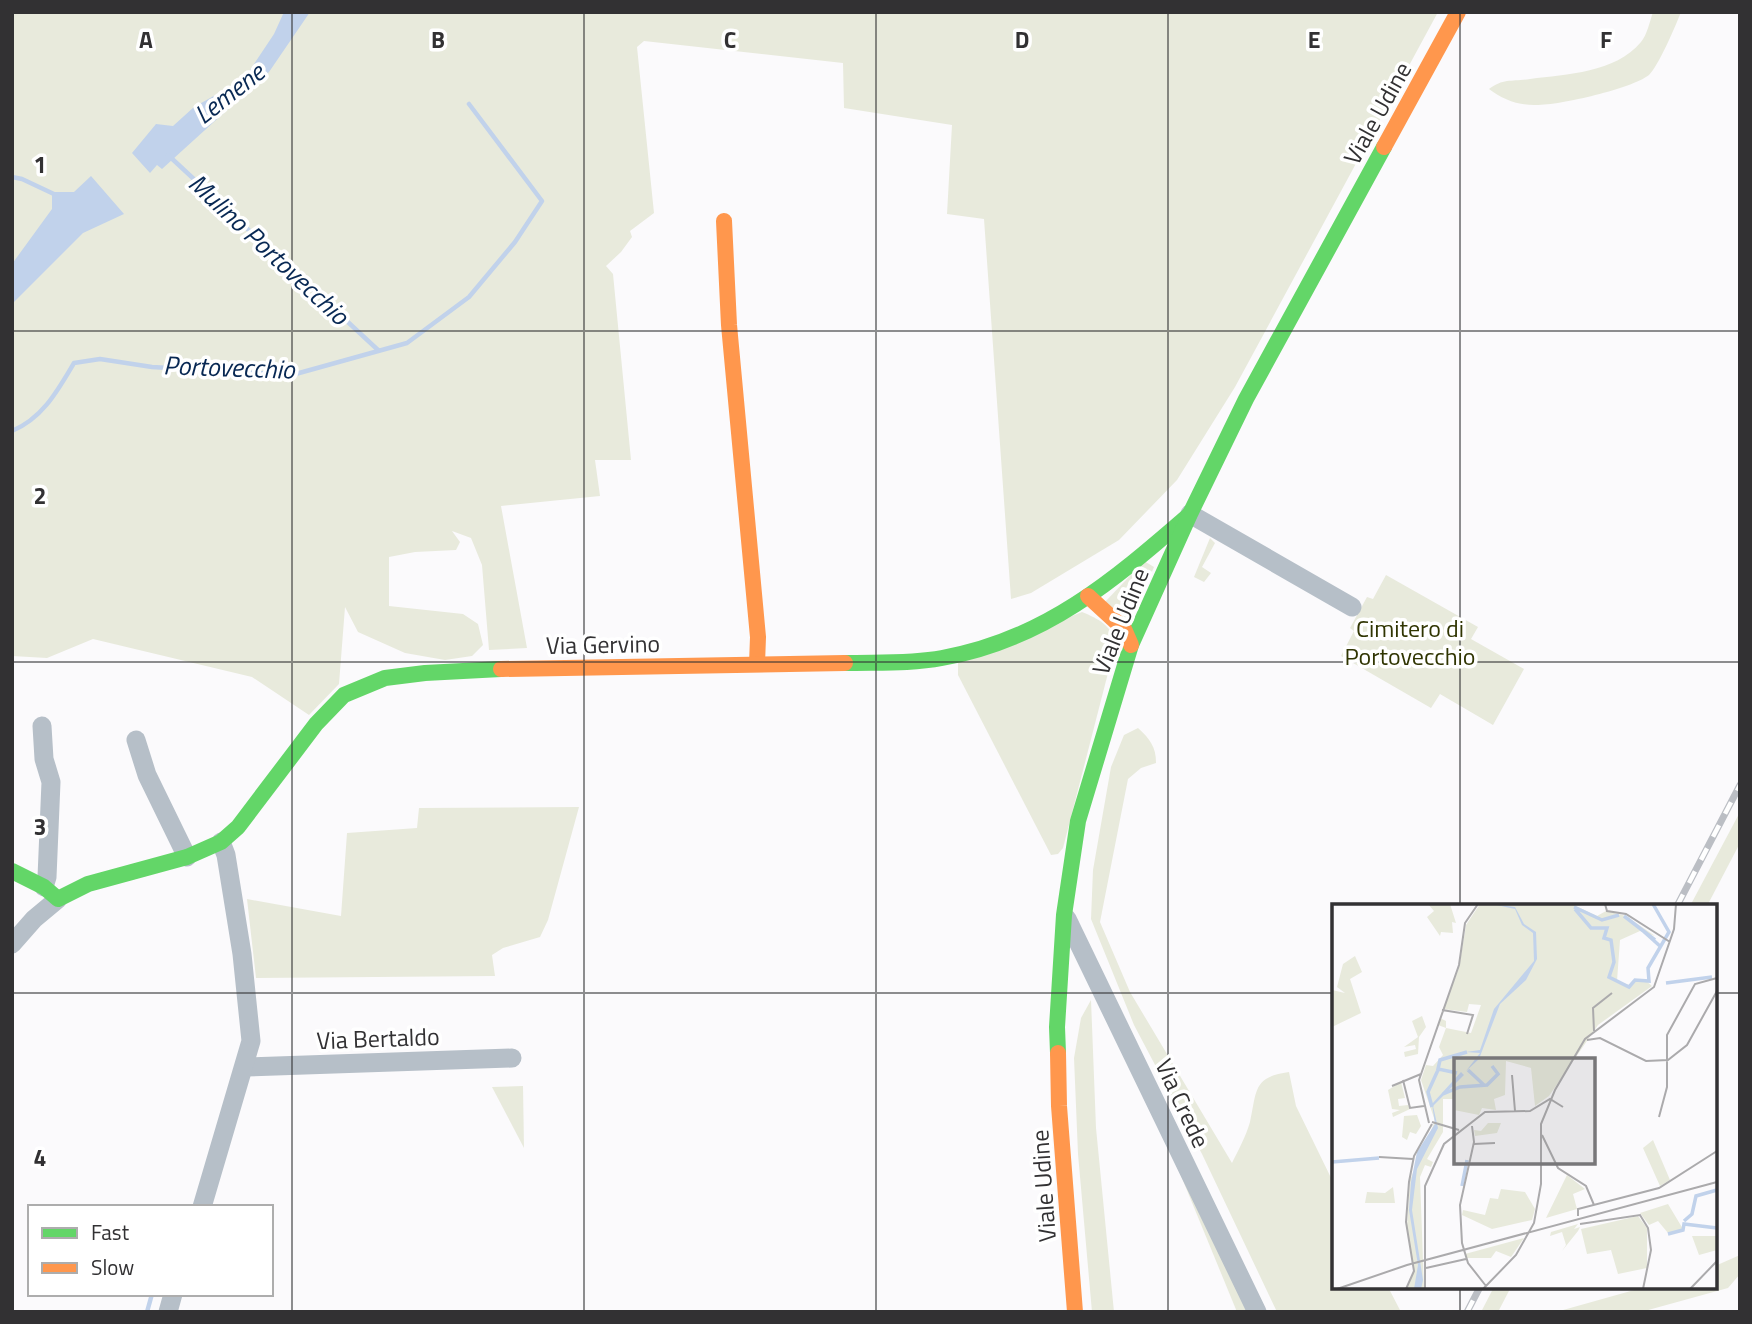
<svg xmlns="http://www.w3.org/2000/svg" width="1752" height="1324" font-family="'Titillium Web',sans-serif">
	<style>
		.green { fill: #e8eadc }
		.water { fill: #c1d2eb }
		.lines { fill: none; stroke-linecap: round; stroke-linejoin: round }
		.stream { stroke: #c1d2eb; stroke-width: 4.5 }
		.street { stroke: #b6bfc8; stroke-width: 19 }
		.fast { stroke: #63d668; stroke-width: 16 }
		.slow { stroke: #ff974d; stroke-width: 16 }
		.rail-casing { stroke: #bbbec4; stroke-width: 7 }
		.rail { stroke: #fff; stroke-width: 4.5; stroke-dasharray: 13; stroke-linecap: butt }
		.grid { fill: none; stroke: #323133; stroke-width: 2; stroke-opacity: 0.55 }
		.labels { text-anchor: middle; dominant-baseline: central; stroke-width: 7; stroke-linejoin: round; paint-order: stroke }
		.street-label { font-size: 24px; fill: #323133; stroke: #fff }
		.park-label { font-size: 24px; fill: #303502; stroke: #fff }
		.water-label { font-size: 26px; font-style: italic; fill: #082853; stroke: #fff }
		.inset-river { fill: none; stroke: #c1d2eb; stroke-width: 3.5 }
		.inset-road { fill: none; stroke: #abaaac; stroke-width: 2 }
		.view { fill: #787779; fill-opacity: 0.15; stroke: #787779; stroke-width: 3.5 }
		.inset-edge { fill: none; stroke: #323133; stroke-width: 3.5 }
		.grid-label { font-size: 23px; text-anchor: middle; font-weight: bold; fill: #323133; stroke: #fff; stroke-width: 7; stroke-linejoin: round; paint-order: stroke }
	</style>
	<rect width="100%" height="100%" fill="#fbfafc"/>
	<g class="green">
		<polygon points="12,12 1438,12 1235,387 1177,480 1119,540 1031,593 1011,599 984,219 947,214 952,125 844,108 843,63 644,41 637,47 654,213 630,231 632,237 621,252 606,266 613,274 631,460 595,460 600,496 501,506 527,648 489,650 482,565 471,538 452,531 460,542 456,550 415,552 389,557 389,606 463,614 478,624 483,645 472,656 445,660 405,653 358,632 345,607 339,684 309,715 252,677 93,639 47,658 12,656"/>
		<path d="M1653 12H1681C1676 25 1658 67 1649 75 1631 89 1557 106 1534 105 1517 105 1502 99 1489 89 1504 78 1512 82 1530 79 1567 74 1615 73 1641 42 1647 35 1650 21 1653 12Z"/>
		<polygon points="1210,538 1215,543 1202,567 1211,573 1204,582 1194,577"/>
		<polygon points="1144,561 1154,567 1130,621 1105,602"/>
		<polygon points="1386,575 1478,627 1471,639 1524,669 1493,725 1440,694 1431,708 1341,656 1354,631 1350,628 1367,597 1373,599"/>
		<path d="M1082 612C1099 619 1110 625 1116 642L1063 848 1058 854 1051 855 958 675V662Z"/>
		<path d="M1138 728C1150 739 1156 747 1156 763L1141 768 1128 779 1100 922 1130 992 1232 1163C1238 1151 1246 1136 1250 1122 1257 1092 1252 1077 1289 1072L1296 1106 1334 1184V1287H1388L1401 1312H1277L1202 1154 1134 1025 1091 919 1093 870 1111 767 1124 735Z"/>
		<polygon points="579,807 548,920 540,937 503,948 492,955 495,976 256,978 247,899 341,916 347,833 417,828 419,808"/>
		<polygon points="1740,812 1740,843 1707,906 1690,906"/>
		<polygon points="1091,1000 1096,1128 1114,1312 1092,1312 1078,1154 1074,1058 1081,1018"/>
		<polygon points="523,1086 524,1148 492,1087"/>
		<polygon points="1170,1149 1250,1312 1237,1312"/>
		<polygon points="1740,1255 1740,1274 1728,1288 1641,1312 1556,1312 1645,1287 1715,1287 1715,1266"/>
		<polygon points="1494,1287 1511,1287 1498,1312 1481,1312"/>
	</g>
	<g class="water">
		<polygon points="284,12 310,12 269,72 162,169 157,165 150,173 132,153 156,124 173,126 194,107 237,83 248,73 274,34"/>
		<polygon points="91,176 124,214 83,233 12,304 12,264 52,209 52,192 74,192"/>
	</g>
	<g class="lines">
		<g class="stream">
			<polyline points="168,155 378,350"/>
			<polyline points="12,177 22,179 56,195"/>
			<path d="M12 431C43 418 58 390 74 363L100 359 152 367 292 375 407 343 469 297 515 242 542 201 469 104"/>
			<polyline points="147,1312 152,1294"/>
		</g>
		<g class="street">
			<polyline points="1190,514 1352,607"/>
			<polyline points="42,726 44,759 51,782 47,877 44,887"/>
			<polyline points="136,740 147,775 187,857"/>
			<polyline points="1067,919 1257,1312"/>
			<polyline points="12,944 34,919 58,899"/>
			<polyline points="245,1067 512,1058"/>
			<polyline points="202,1207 251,1041 242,954 226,855 221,842"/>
			<polyline points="168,1312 173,1294"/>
		</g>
		<g class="fast">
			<path d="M845 663C877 662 910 664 942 658 1044 640 1113 581 1189 515"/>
			<polyline points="12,871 44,887 58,899 88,884 187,857 221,842 238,827 316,724 344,695 385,678 425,673 501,669"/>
			<polyline points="1058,1053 1057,1027 1064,915 1078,821 1131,645 1190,514 1246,399 1384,147"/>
		</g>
		<g class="slow">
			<polyline points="1384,147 1458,12"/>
			<polyline points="724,221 729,325 758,637 757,664"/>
			<polyline points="1088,596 1124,629 1131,645"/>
			<polyline points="501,669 845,663"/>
			<polyline points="1058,1053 1059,1106 1075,1312"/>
		</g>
		<g class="rail-casing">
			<g id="rail">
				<polyline points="1677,906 1740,785"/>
				<polyline points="1467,1312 1480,1287"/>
			</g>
		</g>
		<use href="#rail" class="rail"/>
	</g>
	<path class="grid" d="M292 12V1312M584 12V1312M876 12V1312M1168 12V1312M1460 12V906M12 331H1740M12 662H1740M12 993H1334M1715 993H1740M1460 1287V1312"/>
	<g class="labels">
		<g class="street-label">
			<text transform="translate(1377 113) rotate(-61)">Viale Udine</text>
			<text transform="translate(1120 621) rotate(-68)">Viale Udine</text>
			<text transform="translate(603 644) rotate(-1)">Via Gervino</text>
			<text transform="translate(378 1038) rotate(-2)">Via Bertaldo</text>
			<text transform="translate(1183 1103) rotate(65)">Via Crede</text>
			<text transform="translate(1043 1186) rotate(-94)">Viale Udine</text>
		</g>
		<g class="park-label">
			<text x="1410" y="628">Cimitero di<tspan x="1410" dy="28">Portovecchio</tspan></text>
		</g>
		<g class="water-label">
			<text transform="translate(229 93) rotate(-38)">Lemene</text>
			<text transform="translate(269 249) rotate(43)">Mulino Portovecchio</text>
			<text transform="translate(229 367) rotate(2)">Portovecchio</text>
		</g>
	</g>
	<g transform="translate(1332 904)">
		<rect width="385" height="385" fill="#fbfafc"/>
		<path d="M96 0H118L124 19 120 18 121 29 109 28 108 32 95 13 102 7ZM148 0H246H240L265 12 274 7 294 12 323 32 308 27 288 36 285 77 297 81 304 75 313 76 320 82 266 121 217 192 203 202 199 164 174 157 173 191 162 195 164 206 150 204 147 211 122 206 121 195H111V228L95 255 101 258 99 263 93 261 88 273 92 385H75L82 367 75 322 78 276 103 217 89 176 94 161 101 162 111 151 107 143 114 124 106 121 108 114 114 117V124L139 129 149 101 137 100 135 108 111 105 127 64 134 21ZM23 52 30 68 18 75 29 109 0 123V86L13 89 5 83 11 60ZM90 112 94 123 87 133 86 150 73 153 72 148 84 145 83 141 72 143 86 133 80 117ZM69 178 73 194 66 195 67 202 76 201 78 205 61 213 60 209 68 206 60 205 56 186ZM85 211 89 222 84 230 78 228 75 236 70 233 72 212ZM156 219H169L165 229 143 232 142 226 149 227ZM321 236 338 276 328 282 311 244ZM235 271 253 285 241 290 245 305 214 314ZM61 283 63 299H33L35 288 53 289ZM169 285 193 288 203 305 200 316 160 325 130 311 131 306 153 311 158 294 166 295ZM336 300 351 325 336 329 326 317 317 321 308 309ZM306 312 315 324V364L286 370 279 346 255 350 249 325ZM246 320 242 325 248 323 246 327 230 347 234 341 230 328 218 332 219 328ZM360 332H384L385 346 367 351ZM192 334 179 353 164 347 159 354H135L133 350Z" fill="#e8eadc"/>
		<path d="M160 0 183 3 192 20 204 28 205 55 194 76 168 100 147 155 134 167 148 149 134 148 148 146 162 105 202 57 201 29 190 21 183 5ZM129 168 132 171 101 202 106 224 85 265 80 306 91 376 89 385H82L86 361 77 306 79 278 85 248 103 220 100 200Z" fill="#c1d2eb"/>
		<path class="inset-river" d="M242 3 270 16 287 11M243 5 259 24H275L272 34 279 36 282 58 277 73 297 83 303 76 317 77 316 64 337 28 321 0M292 12 323 36M309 25 329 43M334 79 380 73M136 166 152 181M125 169 106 165 108 156 135 148M111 190 128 183 155 181 166 170 160 162M100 203 96 188 106 166M0 258 47 254M130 282 135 256M352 317 360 310 364 292 385 286M336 330 351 326 352 320 385 324"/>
		<path class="inset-road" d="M273 0 275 7 294 10 338 38M110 106 141 111 135 130M262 127 261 104 280 89M255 136 268 134 314 157 336 156 355 141 385 87M180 171 183 207M71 176 78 204 92 202M60 182 89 170M327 213 335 183V131L363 80 385 74M100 218 127 226M97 219 87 176 127 61 133 19 146 0M140 222 142 238 128 301 130 339 136 359 154 382M210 231 226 264 254 282 262 301M142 240 163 239M47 253 81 255M246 312V305L327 284 385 247M248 320 308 311 316 324 319 346 311 385M94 364 134 355M5 385 75 361 385 278M74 385 82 367 74 318 77 278 82 252 100 220M93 385V282L112 240 153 208 198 207 218 195 231 203M151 385 184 351 202 319 209 280V220L223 186 253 135 322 83 342 25 344 0M358 385 385 357"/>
		<path class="view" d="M122 154H263V260H122Z"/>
		<rect width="385" height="385" class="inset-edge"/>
	</g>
	<g class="grid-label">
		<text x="146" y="48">A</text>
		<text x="438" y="48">B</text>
		<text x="730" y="48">C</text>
		<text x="1022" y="48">D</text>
		<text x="1314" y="48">E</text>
		<text x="1606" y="48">F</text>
		<text x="40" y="173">1</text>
		<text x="40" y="504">2</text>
		<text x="40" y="835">3</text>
		<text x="40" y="1166">4</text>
	</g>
	<rect width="1752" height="1324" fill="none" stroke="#323133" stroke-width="28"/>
	<rect x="28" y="1205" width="245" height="91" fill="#ffffff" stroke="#adadad" stroke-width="2"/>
	<rect x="42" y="1228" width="35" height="10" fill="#63d668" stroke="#adadad" stroke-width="2"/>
	<text x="91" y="1240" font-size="21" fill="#323133">Fast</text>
	<rect x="42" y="1263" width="35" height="10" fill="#ff974d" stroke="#adadad" stroke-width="2"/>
	<text x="91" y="1275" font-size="21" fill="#323133">Slow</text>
</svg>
